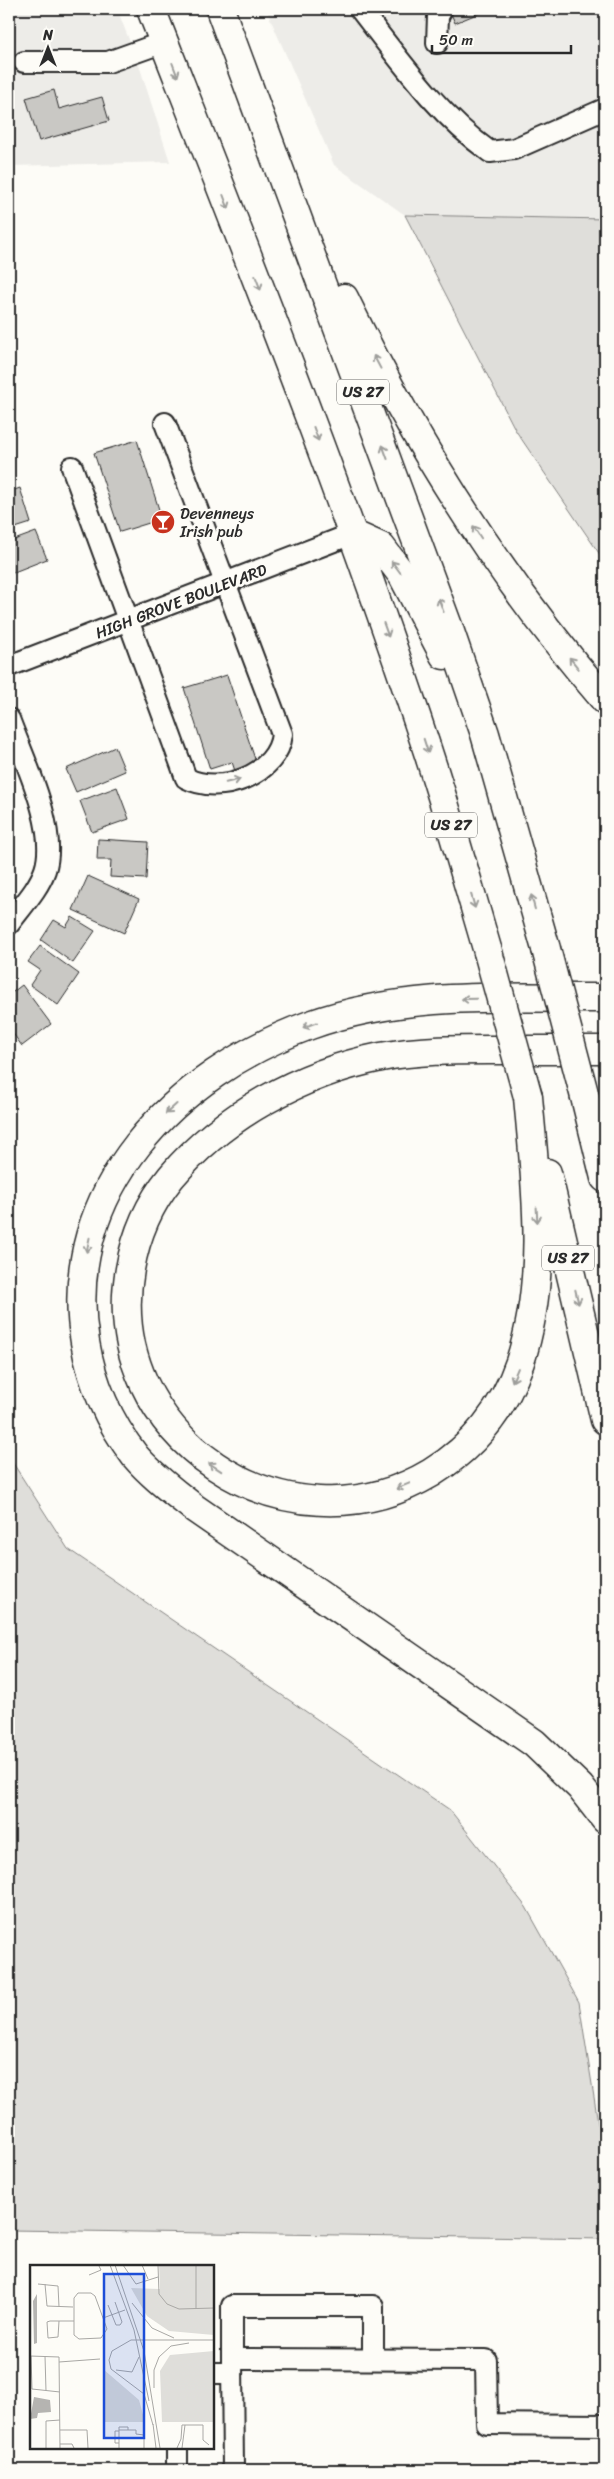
<svg xmlns="http://www.w3.org/2000/svg" width="614" height="2479" font-family="Sriracha,sans-serif">
	<style>
		.built { fill: #edece8 }
		.green { fill: #dfdeda; stroke: #858482 }
		.building { fill: #c9c8c4; stroke: #2b2b2b }
		.lines { fill: none; stroke-linecap: round; stroke-linejoin: round }
		.minor-casing { stroke: #2b2b2b; stroke-width: 24 }
		.highway-casing { stroke: #2b2b2b; stroke-width: 31 }
		.minor { stroke: #fdfcf7; stroke-width: 20 }
		.highway { stroke: #fdfcf7; stroke-width: 28 }
		.highway-bridge-casing { stroke: #2b2b2b; stroke-width: 31; stroke-linecap: butt }
		.highway-bridge { stroke: #fdfcf7; stroke-width: 28 }
		.oneway { stroke: #9e9e9b }
		.labels { text-anchor: middle; dominant-baseline: central; stroke-width: 5; stroke-linejoin: round; paint-order: stroke }
		.shield { fill: #fdfcf7; stroke: #6a6a68; stroke-width: 1 }
		.shield-label { font-size: 15px; font-weight: bold; fill: #2b2b2b }
		.poi-label { font-size: 16px; fill: #2b2b2b; stroke: #fdfcf7; text-anchor: start }
		.street-label { font-size: 16px; fill: #2b2b2b; stroke: #fdfcf7 }
		.inset-road { fill: none; stroke: #a9a8a5; stroke-width: 1 }
		.view { fill: #1d4ed8; fill-opacity: 0.15; stroke: #1d4ed8; stroke-width: 2.5 }
		.inset-edge { fill: none; stroke: #2b2b2b; stroke-width: 2.5 }
	</style>
	<rect width="100%" height="100%" fill="#fdfcf7"/>
	<filter id="ink" filterUnits="userSpaceOnUse"><feTurbulence type="fractalNoise" baseFrequency=".02" numOctaves="2"/><feDisplacementMap in="SourceGraphic" scale="10" xChannelSelector="R" yChannelSelector="G"/><feConvolveMatrix kernelMatrix="1 2 1 2 8 2 1 2 1" color-interpolation-filters="sRGB"/></filter>
	<g filter="url(#ink)">
		<g class="built">
			<polygon points="9,9 117,9 139,65 170,162 9,166"/>
			<polygon points="266,9 605,9 605,219 405,215 334,165"/>
		</g>
		<g class="green">
			<polygon points="405,215 605,219 605,562 516,431"/>
			<polygon points="9,1457 68,1549 450,1810 526,1907 579,2002 605,2167 605,2239 9,2230"/>
		</g>
		<g class="building">
			<polygon points="449,9 489,9 455,23"/>
			<polygon points="54,90 59,109 102,97 109,121 39,141 26,98"/>
			<polygon points="137,440 162,519 120,532 94,453"/>
			<polygon points="20,488 31,523 9,530 9,492"/>
			<polygon points="36,532 47,559 9,574 9,542"/>
			<polygon points="227,675 257,765 235,771 232,762 210,769 184,688"/>
			<polygon points="115,747 125,771 76,792 66,769"/>
			<polygon points="117,787 129,819 92,832 80,801"/>
			<polygon points="98,839 148,842 146,879 110,877 111,860 97,860"/>
			<polygon points="88,876 139,899 124,933 73,910"/>
			<polygon points="72,917 95,931 73,963 41,940 54,920 66,927"/>
			<polygon points="40,946 79,974 58,1005 30,985 40,970 28,962"/>
			<polygon points="22,985 51,1024 22,1046 9,1028 9,995"/>
		</g>
		<g class="lines">
			<g class="minor-casing">
				<g id="minor">
					<path d="M360 9C399 59 438 115 490 152L514 149 605 109"/>
					<polyline points="437,43 438,16 442,9"/>
					<polyline points="24,62 108,62 164,42"/>
					<path d="M72 467 186 778C220 796 278 775 282 734L165 423"/>
					<polyline points="9,666 352,534"/>
					<path d="M9 719C23 758 59 829 45 870 38 890 21 907 9 924"/>
					<polyline points="232,2359 232,2306 373,2306 373,2359"/>
					<polyline points="212,2373 232,2373"/>
					<polyline points="177,2448 177,2470"/>
					<polyline points="233,2470 232,2359 486,2360 487,2424 605,2425"/>
				</g>
			</g>
			<g class="highway-casing">
				<g id="highway">
					<path d="M151 9C247 254 345 499 427 749 449 816 468 884 488 952"/>
					<polyline points="220,9 448,626 485,734 546,949"/>
					<path d="M344 298C414 442 500 579 605 700"/>
					<polyline points="352,534 381,547 403,576 444,655"/>
					<path d="M605 998C506 998 405 991 310 1025 177 1073 59 1190 85 1342 92 1384 109 1422 135 1456 152 1476 174 1492 194 1508L534 1743 580 1787 605 1819"/>
					<path d="M528 1097C536 1185 548 1276 520 1362 504 1409 473 1447 431 1473 287 1559 100 1436 130 1269 136 1234 149 1204 171 1177 223 1115 302 1073 381 1057 417 1050 453 1050 489 1050 528 1050 567 1050 605 1050"/>
					<polyline points="585,1097 605,1178"/>
					<polyline points="547,1173 605,1420"/>
				</g>
			</g>
			<use href="#minor" class="minor"/>
			<use href="#highway" class="highway"/>
			<g class="highway-bridge-casing">
				<g id="highway-bridge">
					<polyline points="546,949 585,1097"/>
					<polyline points="488,952 528,1097"/>
				</g>
			</g>
			<use href="#highway-bridge" class="highway-bridge"/>
		</g>
		<defs><path id="oneway-shaft" d="M-6 0H5M1.5-3L5.5 0L1.5 3" fill="none" stroke-width="1.6" stroke-linecap="round" stroke-linejoin="round" transform="scale(1.25)"/></defs>
		<g class="oneway">
			<use href="#oneway-shaft" transform="translate(175 70) rotate(69)"/>
			<use href="#oneway-shaft" transform="translate(226 202) rotate(69)"/>
			<use href="#oneway-shaft" transform="translate(258 283) rotate(69)"/>
			<use href="#oneway-shaft" transform="translate(377 362) rotate(-118)"/>
			<use href="#oneway-shaft" transform="translate(316 434) rotate(70)"/>
			<use href="#oneway-shaft" transform="translate(385 452) rotate(-110)"/>
			<use href="#oneway-shaft" transform="translate(477 532) rotate(-123)"/>
			<use href="#oneway-shaft" transform="translate(396 567) rotate(-127)"/>
			<use href="#oneway-shaft" transform="translate(441 605) rotate(-110)"/>
			<use href="#oneway-shaft" transform="translate(386 630) rotate(70)"/>
			<use href="#oneway-shaft" transform="translate(574 663) rotate(-129)"/>
			<use href="#oneway-shaft" transform="translate(426 746) rotate(72)"/>
			<use href="#oneway-shaft" transform="translate(233 781) rotate(-13)"/>
			<use href="#oneway-shaft" transform="translate(473 901) rotate(74)"/>
			<use href="#oneway-shaft" transform="translate(533 902) rotate(-105)"/>
			<use href="#oneway-shaft" transform="translate(469 999) rotate(179)"/>
			<use href="#oneway-shaft" transform="translate(310 1025) rotate(160)"/>
			<use href="#oneway-shaft" transform="translate(171 1109) rotate(138)"/>
			<use href="#oneway-shaft" transform="translate(537 1215) rotate(87)"/>
			<use href="#oneway-shaft" transform="translate(88 1245) rotate(102)"/>
			<use href="#oneway-shaft" transform="translate(577 1297) rotate(77)"/>
			<use href="#oneway-shaft" transform="translate(515 1375) rotate(113)"/>
			<use href="#oneway-shaft" transform="translate(215 1467) rotate(-147)"/>
			<use href="#oneway-shaft" transform="translate(403 1486) rotate(157)"/>
		</g>
	</g>
	<defs>
		<g id="bar-disc" transform="scale(1.25)"><circle r="9.5" fill="#c8321e" stroke="#fdfcf7"/><path d="M-6-5H6L.8 .8V4.5H3.5V6h-7V4.5H-.8V.8Z" fill="#fff"/></g>
	</defs>
	<g fill-rule="evenodd">
		<use href="#bar-disc" x="163" y="522"/>
	</g>
	<g class="labels">
		<g class="shield">
			<rect x="337" y="379.5" width="52" height="25" rx="4"/>
			<rect x="425" y="812.5" width="52" height="25" rx="4"/>
			<rect x="542" y="1245.5" width="52" height="25" rx="4"/>
		</g>
		<g class="shield-label">
			<text x="363" y="392">US 27</text>
			<text x="451" y="825">US 27</text>
			<text x="568" y="1258">US 27</text>
		</g>
		<g class="poi-label">
			<text x="180" y="513">Devenneys<tspan x="180" dy="18">Irish pub</tspan></text>
		</g>
		<g class="street-label">
			<text transform="translate(181 601) rotate(-21)">HIGH GROVE BOULEVARD</text>
		</g>
	</g>
	<g transform="translate(30 2265)">
		<rect width="184" height="184" fill="#fdfcf7"/>
		<path d="M129 0H184V70L139 66 117 51 101 23 130 24ZM184 86V157H132L130 106 140 90ZM73 104 109 135 115 157H73Z" fill="#dfdeda"/>
		<path d="M7 29V78L4 79 3 36ZM4 132 20 135 21 147 8 148 7 153 0 154Z" fill="#b5b4b1"/>
		<path class="inset-road" d="M80 0 104 65 119 136M85 0 114 86 130 183M93 0 106 19 128 12M112 0 118 14M128 0 129 29 137 39 149 44 184 43M166 0V44M59 10 71 5 69 1M8 19 28 21 29 42M15 19 17 41 43 42M48 28H61L65 31 77 64 71 73 49 74 44 70V33ZM102 38 122 63 144 73M78 40 86 60H90L92 57 85 37M73 53 95 45M29 56 28 72 18 73 17 57 20 56H44M0 91 29 92 30 183M1 91 2 124M15 91 16 126M29 97 70 94M86 105 102 107 109 92M124 123V105L129 92 141 81 159 78M2 124 30 127M123 159 126 183M123 160 114 129 81 104 79 95 82 86 101 75H184M30 165H57L58 183M89 165V162H98V165M89 166H85V178H89M30 179H42L44 183M16 183V156L30 155M89 183V165H106V169L114 170V183M147 183 151 174 152 160H155M152 183 155 160H173V175L179 180"/>
		<path class="view" d="M74 9H114V173H74Z"/>
		<rect width="184" height="184" class="inset-edge"/>
	</g>
	<rect width="614" height="2479" fill="none" stroke="#fdfcf7" stroke-width="30"/>
	<rect x="15" y="15" width="584" height="2449" fill="none" stroke="#2b2b2b" stroke-width="2" filter="url(#ink)"/>
	<g transform="translate(48 48)" stroke="#fdfcf7" stroke-width="4" paint-order="stroke">
	<path d="M0-4L9 19L0 12L-9 19Z" fill="#2b2b2b"/>
	<text y="-8" font-size="14" font-weight="bold" text-anchor="middle" fill="#2b2b2b">N</text>
	</g>
	<path d="M432 45v8h139v-8" fill="none" stroke="#2b2b2b" stroke-width="2.5"/>
	<text x="439" y="45" font-size="15" fill="#2b2b2b" stroke="#fdfcf7" stroke-width="4" paint-order="stroke">50 m</text>
</svg>
